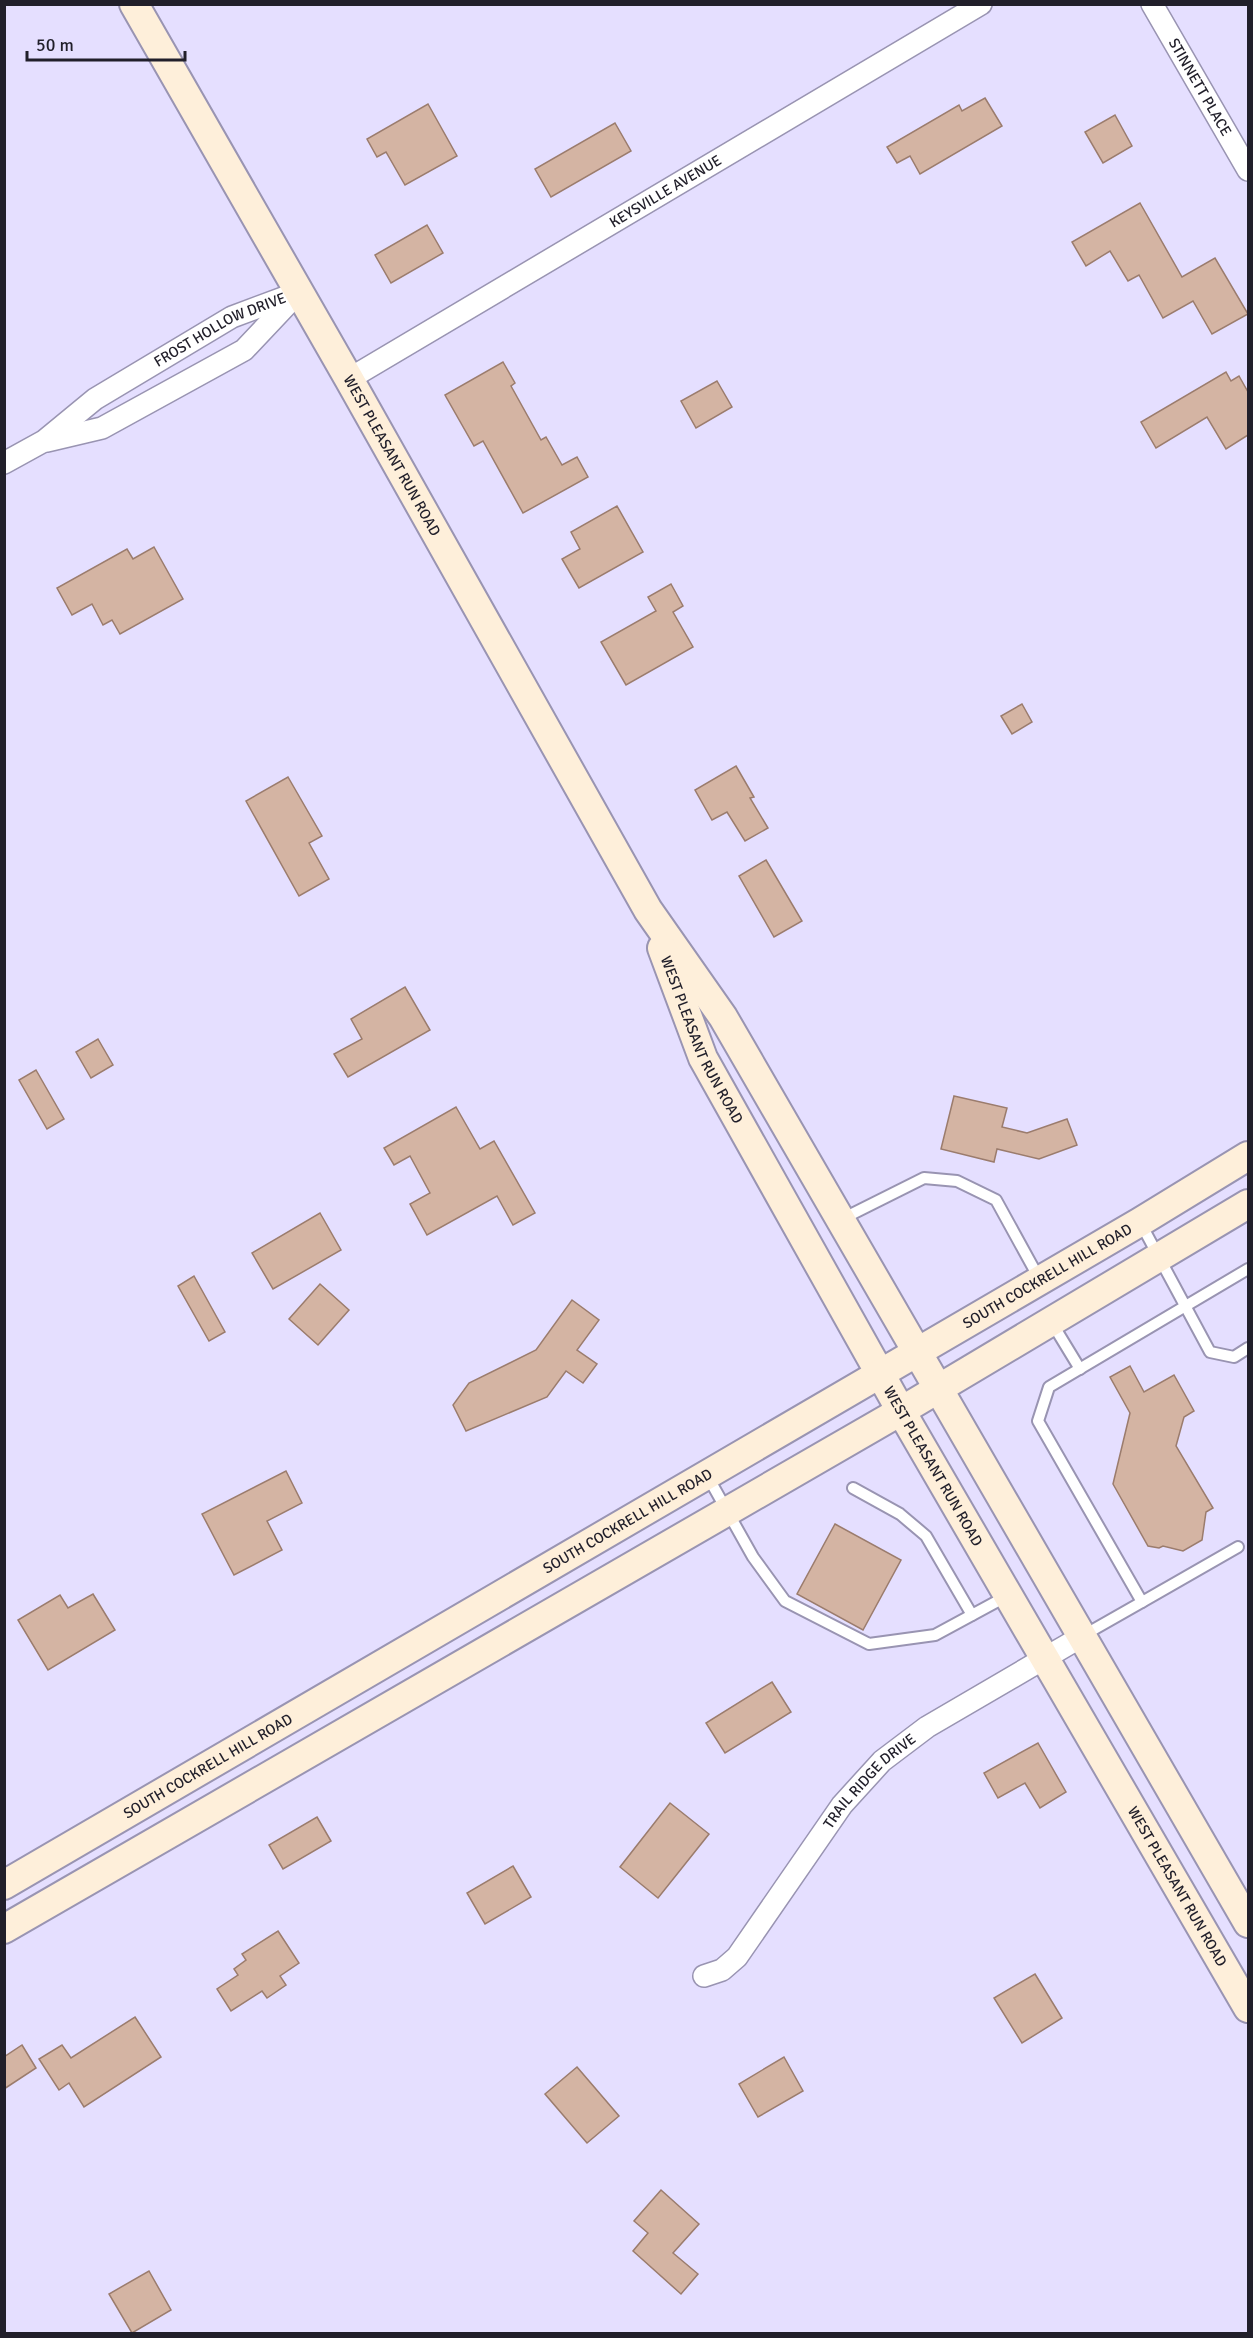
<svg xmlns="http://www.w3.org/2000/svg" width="1253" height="2338" font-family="Signika,sans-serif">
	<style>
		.building { fill: #d4b4a3; stroke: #9b7c6d; stroke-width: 1.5 }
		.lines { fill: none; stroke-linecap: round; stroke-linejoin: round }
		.service-casing { stroke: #9994b2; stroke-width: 14 }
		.minor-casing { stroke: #9994b2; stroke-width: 24 }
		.secondary-casing { stroke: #9994b2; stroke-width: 32 }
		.service { stroke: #fff; stroke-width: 10 }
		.minor { stroke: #fff; stroke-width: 21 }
		.secondary { stroke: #feefda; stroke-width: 28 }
		.labels { text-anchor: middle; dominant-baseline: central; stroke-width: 4.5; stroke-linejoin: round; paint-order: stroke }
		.street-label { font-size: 15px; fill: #211f2a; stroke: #e5dfff }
	</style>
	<rect width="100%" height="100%" fill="#e5dfff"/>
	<g class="building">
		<polygon points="985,98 1002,126 920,174 910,156 897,163 887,147 959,105 962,111"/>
		<polygon points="428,104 457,156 405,185 386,152 377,157 367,139"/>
		<polygon points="1115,115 1132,146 1103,163 1085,132"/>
		<polygon points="615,123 631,151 551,197 535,169"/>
		<polygon points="1140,203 1182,277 1215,258 1248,314 1212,334 1193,301 1163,318 1139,275 1128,281 1110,251 1086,266 1072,242"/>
		<polygon points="427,225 443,253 391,283 375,255"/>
		<polygon points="503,362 515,383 511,386 541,440 546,437 562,465 577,457 588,477 523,513 483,441 474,446 445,395"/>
		<polygon points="1226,372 1231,381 1239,376 1248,392 1248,435 1226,449 1207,417 1156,448 1141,422"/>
		<polygon points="717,381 732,407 696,428 681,401"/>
		<polygon points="617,506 643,552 579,588 562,559 580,549 571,532"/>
		<polygon points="154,547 183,599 120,634 112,620 103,625 92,604 72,615 57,588 127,549 133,559"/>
		<polygon points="671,584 683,606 673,612 693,647 626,685 601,642 656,611 648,597"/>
		<polygon points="1022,704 1032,722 1012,734 1001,716"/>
		<polygon points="736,766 754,797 750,798 768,828 745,841 727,812 712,820 695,790"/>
		<polygon points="288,777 322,836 309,843 329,879 299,896 246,801"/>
		<polygon points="766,860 802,921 774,937 739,876"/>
		<polygon points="405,987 430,1030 348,1077 334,1054 362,1039 351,1019"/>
		<polygon points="98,1039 113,1065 91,1078 76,1052"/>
		<polygon points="36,1070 64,1119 47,1129 19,1080"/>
		<polygon points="954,1096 1007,1108 1002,1127 1027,1133 1067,1119 1077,1145 1039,1159 997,1149 994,1162 941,1149"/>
		<polygon points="456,1107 480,1149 494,1141 535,1213 513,1225 497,1196 427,1235 410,1204 430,1193 410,1156 394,1165 384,1148"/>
		<polygon points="320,1213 341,1250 273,1289 252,1253"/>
		<polygon points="194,1276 225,1332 209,1341 178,1286"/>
		<polygon points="320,1284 349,1310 318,1345 289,1319"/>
		<polygon points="572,1300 599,1320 577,1350 597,1364 583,1383 566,1371 547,1397 466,1431 453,1405 469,1383 536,1350"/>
		<polygon points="1130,1366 1144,1392 1174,1375 1194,1411 1184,1417 1176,1446 1213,1508 1206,1512 1202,1540 1183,1551 1163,1546 1159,1548 1148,1546 1113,1484 1130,1413 1110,1377"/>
		<polygon points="286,1471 302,1503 267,1521 282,1550 234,1575 202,1514"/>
		<polygon points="835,1524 901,1560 863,1630 797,1594"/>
		<polygon points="93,1594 115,1630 48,1670 18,1620 60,1595 68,1608"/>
		<polygon points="772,1682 791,1712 725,1753 706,1723"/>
		<polygon points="1038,1743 1066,1792 1040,1808 1025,1783 998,1798 984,1773"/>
		<polygon points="670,1803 709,1834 658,1898 620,1867"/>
		<polygon points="317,1817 331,1841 283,1869 269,1845"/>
		<polygon points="513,1866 531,1897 485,1924 467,1893"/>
		<polygon points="278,1931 299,1963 280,1976 286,1985 267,1998 262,1991 231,2011 217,1989 238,1975 234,1969 246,1960 242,1954"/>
		<polygon points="1035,1974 1062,2018 1022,2043 994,1998"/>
		<polygon points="135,2017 161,2057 84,2107 69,2083 59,2090 39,2059 62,2045 71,2058"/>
		<polygon points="22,2045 36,2068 4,2089 4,2057"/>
		<polygon points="784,2057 803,2091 758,2117 739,2084"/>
		<polygon points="577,2067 619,2116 587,2143 545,2094"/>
		<polygon points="661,2190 699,2224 673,2253 698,2274 681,2294 633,2251 648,2233 634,2221"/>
		<polygon points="149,2271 171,2310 132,2333 109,2294"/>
	</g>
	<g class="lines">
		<g class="service-casing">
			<g id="service">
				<polyline points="842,1219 924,1178 957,1181 996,1200 1040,1280"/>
				<polyline points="1140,1222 1210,1352 1234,1357 1248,1348"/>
				<polyline points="1052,1323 1080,1369"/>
				<polyline points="708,1477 753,1557 785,1601 869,1644 935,1635 1007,1596"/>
				<polyline points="853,1488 900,1514 926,1536 972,1615"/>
				<polyline points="1142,1602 1238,1547"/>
				<polyline points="1084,1635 1142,1602 1038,1421 1049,1387 1248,1269"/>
			</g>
		</g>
		<g class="minor-casing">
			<g id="minor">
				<path id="s1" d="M1152 4 1248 170"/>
				<path id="s2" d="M349 379 981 4"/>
				<polyline points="47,441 102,428 244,350 295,296"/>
				<path id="s3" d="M4 463 44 441 95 399 232 317 299 292"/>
				<path id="s4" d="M704 1976 722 1970 737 1957 842 1805 882 1761 927 1727 1081 1637"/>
			</g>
		</g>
		<g class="secondary-casing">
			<g id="secondary">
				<path id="s5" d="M134 4 349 379 648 910 723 1017 1248 1923"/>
				<path id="s6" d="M662 948 703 1058 901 1411 1248 2008"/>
				<path id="s7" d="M4 1885 1140 1222 1248 1156"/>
				<polyline points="4,1929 901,1411 1248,1204"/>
			</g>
		</g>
		<use href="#service" class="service"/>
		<use href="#minor" class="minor"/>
		<use href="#secondary" class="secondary"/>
	</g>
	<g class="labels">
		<g class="street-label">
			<text stroke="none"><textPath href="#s1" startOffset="96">STINNETT PLACE</textPath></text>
			<text stroke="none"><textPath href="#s2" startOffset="368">KEYSVILLE AVENUE</textPath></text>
			<text stroke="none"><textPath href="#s3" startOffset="255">FROST HOLLOW DRIVE</textPath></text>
			<text stroke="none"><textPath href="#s5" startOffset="520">WEST PLEASANT RUN ROAD</textPath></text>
			<text stroke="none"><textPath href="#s6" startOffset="100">WEST PLEASANT RUN ROAD</textPath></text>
			<text stroke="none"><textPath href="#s7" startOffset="1208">SOUTH COCKRELL HILL ROAD</textPath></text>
			<text stroke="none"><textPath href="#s6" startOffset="586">WEST PLEASANT RUN ROAD</textPath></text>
			<text stroke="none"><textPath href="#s7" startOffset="722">SOUTH COCKRELL HILL ROAD</textPath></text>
			<text stroke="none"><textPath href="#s7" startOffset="236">SOUTH COCKRELL HILL ROAD</textPath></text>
			<text stroke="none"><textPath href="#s4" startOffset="260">TRAIL RIDGE DRIVE</textPath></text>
			<text stroke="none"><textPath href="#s6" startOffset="1072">WEST PLEASANT RUN ROAD</textPath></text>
		</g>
	</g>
	<rect width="1253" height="2338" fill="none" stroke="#211f2a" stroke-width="12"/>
	<path d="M27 51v9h158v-9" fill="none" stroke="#211f2a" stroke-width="3"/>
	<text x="36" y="51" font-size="18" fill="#211f2a" stroke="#e5dfff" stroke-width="4.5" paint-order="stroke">50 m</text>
</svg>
